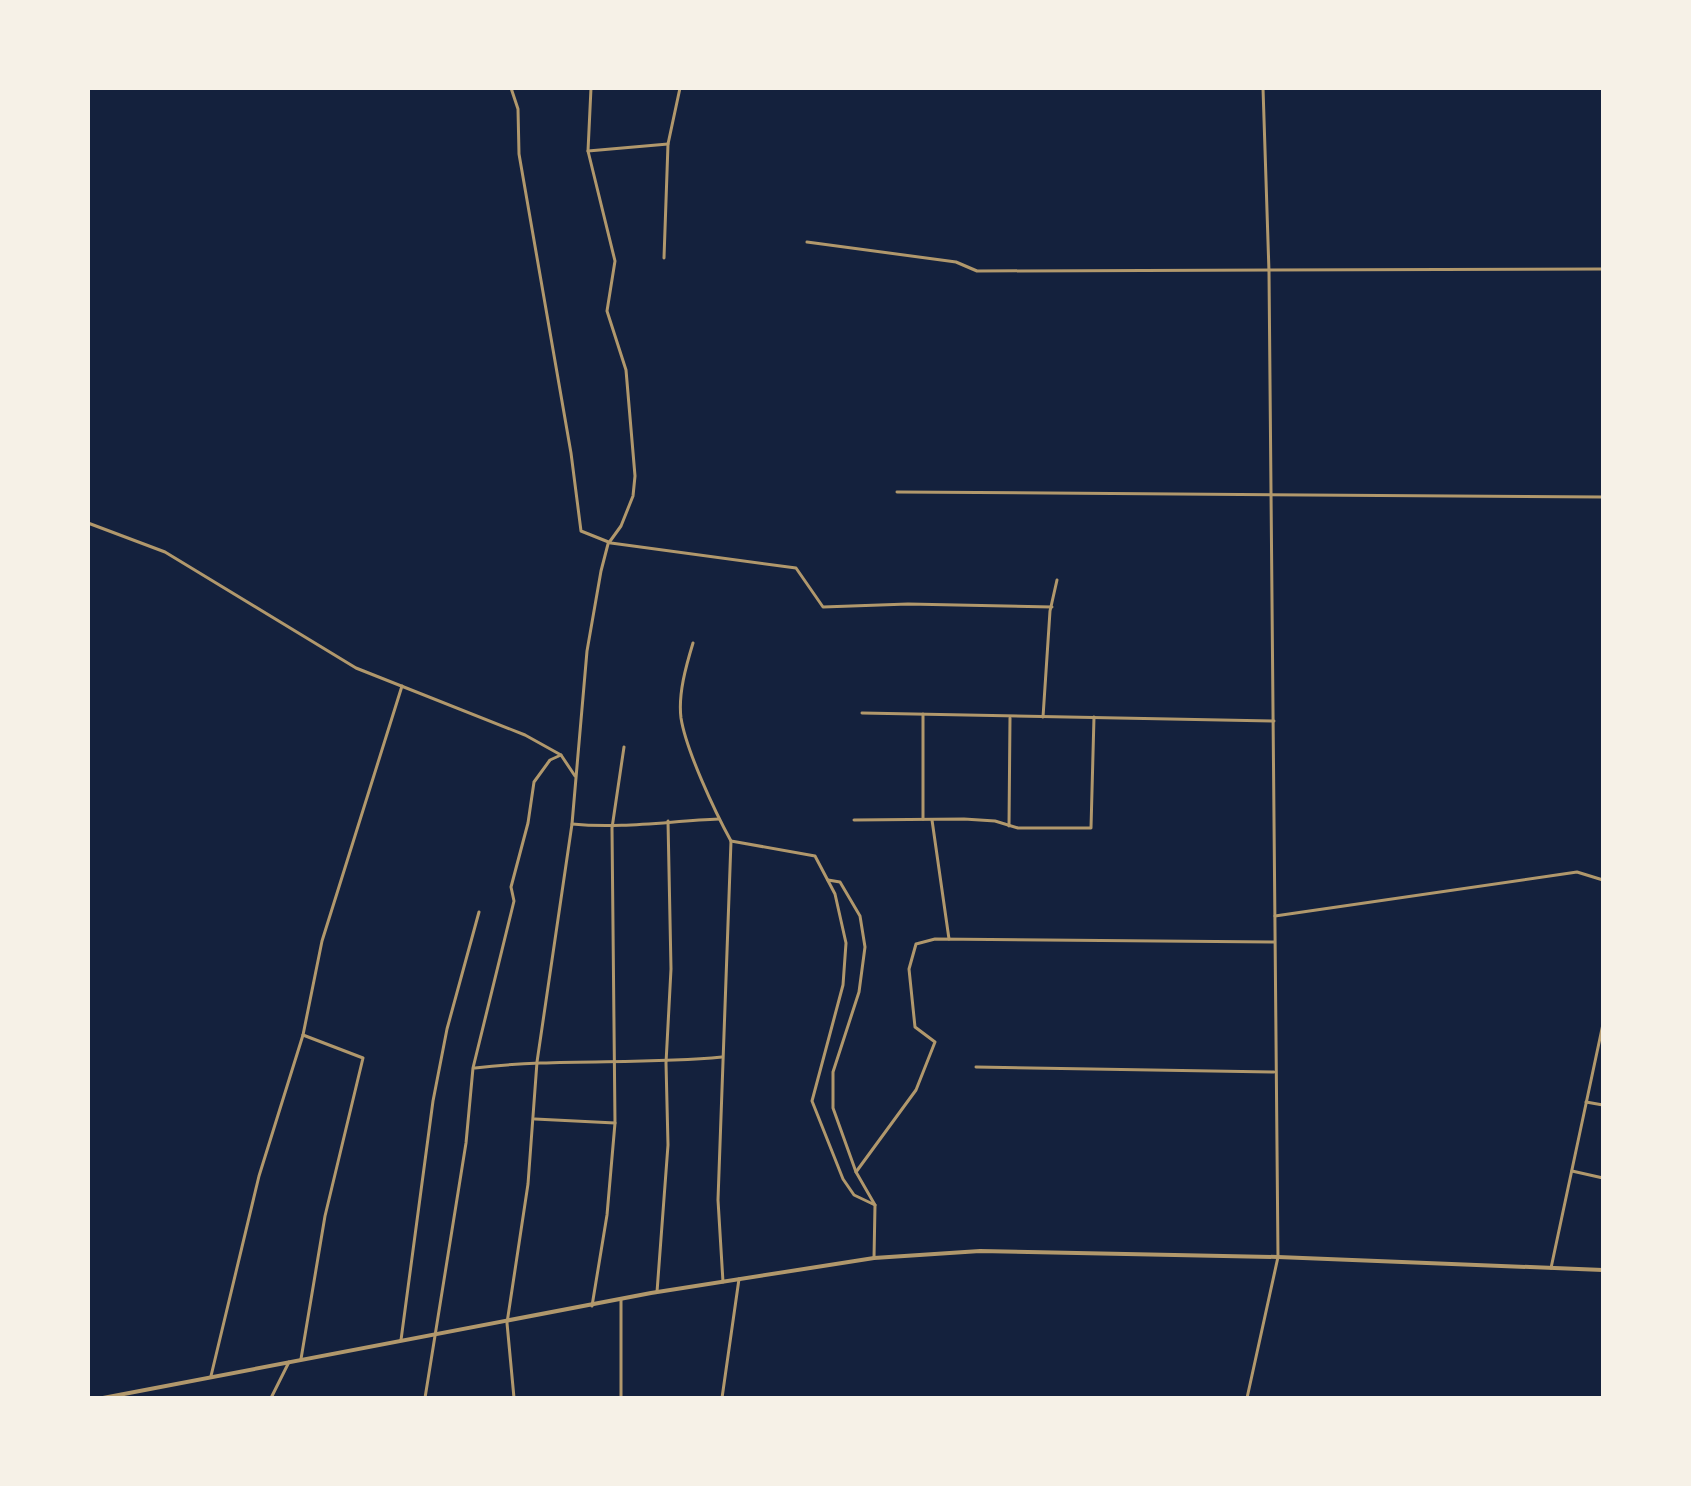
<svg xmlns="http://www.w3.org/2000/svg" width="1691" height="1486" font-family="Barlow,sans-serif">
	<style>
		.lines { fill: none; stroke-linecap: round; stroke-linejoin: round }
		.minor { stroke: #b1986c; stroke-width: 3 }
		.tertiary { stroke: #b1986c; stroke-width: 4 }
	</style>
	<rect width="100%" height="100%" fill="#14213d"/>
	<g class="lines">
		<g class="minor">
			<polyline points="511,88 518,109 519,154 571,453 581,531 611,543 796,568 823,607 908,604 1052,607"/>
			<polyline points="588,151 668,144"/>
			<polyline points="807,242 956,262 977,271 1603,269"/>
			<polyline points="664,258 668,144 680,88"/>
			<polyline points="897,492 1603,497"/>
			<polyline points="88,523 165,552 356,668 525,735 561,755 575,776"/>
			<path d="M693 643C686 666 678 694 681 718 686 750 715 812 731 841L718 1200 723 1282"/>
			<polyline points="862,713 1274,721"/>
			<polyline points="1043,717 1050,611 1057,580"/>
			<polyline points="923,819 923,714"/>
			<polyline points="854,820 964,819 995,821 1018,828 1091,828 1094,717"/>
			<polyline points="932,820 949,939"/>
			<path d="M572 824C621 829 669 821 719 819"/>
			<polyline points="1009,826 1010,718"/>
			<polyline points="731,841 815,856 835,894 846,943 843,985 812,1101 843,1179 854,1195 875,1205"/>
			<polyline points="828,880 840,882 860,916 865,947 859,992 833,1072 833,1108 856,1172 875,1205 874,1258"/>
			<polyline points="1275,916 1577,872 1603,880"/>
			<polyline points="976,1067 1274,1072"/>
			<path d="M475 1068C557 1058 640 1065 722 1057"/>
			<polyline points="1586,1102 1603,1105"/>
			<polyline points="535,1119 615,1123"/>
			<polyline points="1572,1171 1603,1178"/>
			<polyline points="856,1172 916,1090 935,1042 915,1027 909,969 916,944 935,939 1274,942"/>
			<polyline points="1551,1268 1603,1024"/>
			<polyline points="657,1292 668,1145 666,1063 671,969 668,821"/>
			<polyline points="592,1306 607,1215 615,1123 612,828 624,747"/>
			<polyline points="401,1340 433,1101 447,1029 479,912"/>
			<polyline points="301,1359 325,1216 363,1058 303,1035"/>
			<polyline points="211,1376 259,1176 303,1035 322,941 402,686"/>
			<polyline points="271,1398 289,1362"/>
			<polyline points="425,1398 466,1143 473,1068 514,901 511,887 528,823 534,782 550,760 561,755"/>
			<polyline points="514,1398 507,1323 528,1184 537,1062 572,824 587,651 601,571 608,544 621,526 633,496 635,476 626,370 607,311 615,261 588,151 591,88"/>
			<polyline points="621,1398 621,1299"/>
			<polyline points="722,1398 739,1279"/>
			<polyline points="1247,1398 1278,1257 1269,272 1263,88"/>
		</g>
		<polyline class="tertiary" points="103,1398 651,1293 874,1258 980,1251 1278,1257 1603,1270"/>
	</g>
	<rect width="1691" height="1486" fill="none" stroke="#f6f1e7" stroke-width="180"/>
</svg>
